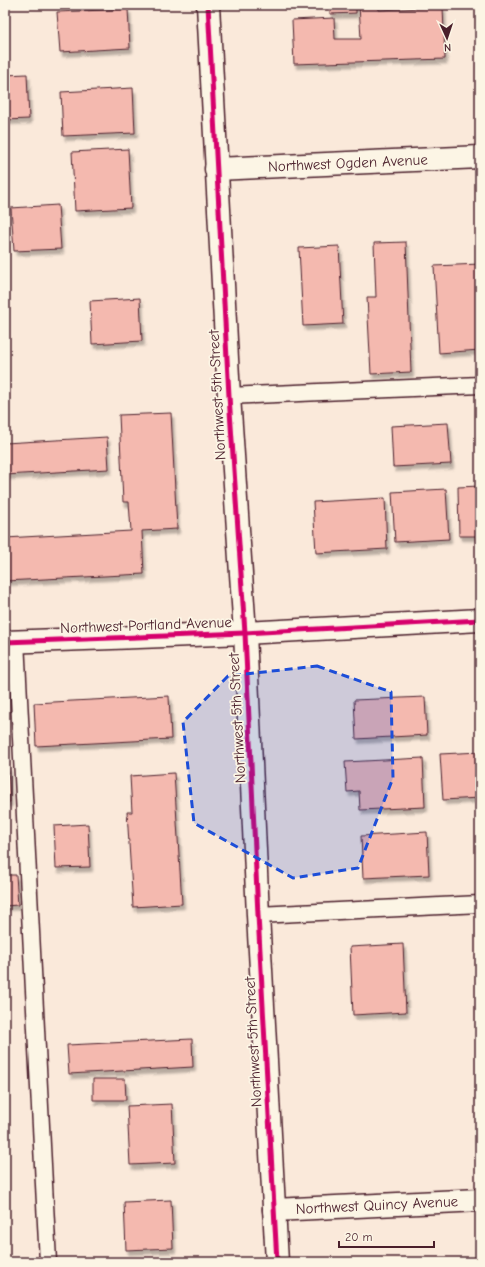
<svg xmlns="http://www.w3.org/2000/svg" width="485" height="1267" font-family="'Comic Neue',sans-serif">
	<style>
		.building { fill: #f4b9af; stroke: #4a1f2b; filter: url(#shadow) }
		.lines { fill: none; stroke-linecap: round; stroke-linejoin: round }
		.lane-casing { stroke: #4a1f2b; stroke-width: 19 }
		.street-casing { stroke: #4a1f2b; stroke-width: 25 }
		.secondary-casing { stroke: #4a1f2b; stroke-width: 25 }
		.lane { stroke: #fcf5e5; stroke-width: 16 }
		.street { stroke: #fcf5e5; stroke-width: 22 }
		.secondary { stroke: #fcf5e5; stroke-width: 22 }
		.cycleway-casing { stroke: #fcf5e5; stroke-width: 8 }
		.cycleway { stroke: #d6006c; stroke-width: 5 }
		.marked { fill: #1d4ed8; fill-opacity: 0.2; stroke: #1d4ed8; stroke-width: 3; stroke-dasharray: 8 5; stroke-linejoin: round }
		.labels { text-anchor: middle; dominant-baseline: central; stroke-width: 3.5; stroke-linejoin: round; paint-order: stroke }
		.street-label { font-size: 15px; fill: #4a1f2b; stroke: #fcf5e5 }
	</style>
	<defs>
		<filter id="shadow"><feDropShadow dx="2.5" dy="4.5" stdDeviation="1" flood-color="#0004"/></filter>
	</defs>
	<rect width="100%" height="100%" fill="#fae9da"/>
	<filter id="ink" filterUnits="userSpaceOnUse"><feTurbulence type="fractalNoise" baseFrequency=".025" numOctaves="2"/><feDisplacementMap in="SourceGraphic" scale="8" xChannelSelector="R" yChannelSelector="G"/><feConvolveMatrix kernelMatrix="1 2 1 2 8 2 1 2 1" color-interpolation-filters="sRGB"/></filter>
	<g filter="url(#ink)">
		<g class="building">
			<polygon points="330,5 356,5 356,13 330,14"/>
			<polygon points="359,5 378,5 379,10 443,7 445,59 294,64 292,20 334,18 335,39 361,39"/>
			<polygon points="128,9 130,48 60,52 57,12"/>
			<polygon points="27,74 29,119 5,120 5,75"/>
			<polygon points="133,88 135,133 63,136 61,92"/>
			<polygon points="128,149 131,208 75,211 72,152"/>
			<polygon points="58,205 61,249 14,251 11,208"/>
			<polygon points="406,242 411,372 371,374 367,297 376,297 374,243"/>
			<polygon points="339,246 343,324 303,326 299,248"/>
			<polygon points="480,264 480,350 439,353 434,266"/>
			<polygon points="140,298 142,341 92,344 90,301"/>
			<polygon points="171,413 177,529 142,531 144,574 5,581 5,538 131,531 129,502 123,502 119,415"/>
			<polygon points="448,423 451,464 393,467 391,426"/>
			<polygon points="107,437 109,469 5,475 5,443"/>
			<polygon points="480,486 480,536 459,536 458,487"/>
			<polygon points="446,489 449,539 395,542 392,492"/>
			<polygon points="385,498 387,549 316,553 313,502"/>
			<polygon points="169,696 171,739 36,746 34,703"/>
			<polygon points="425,697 427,735 356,739 354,700"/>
			<polygon points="480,752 480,798 443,800 440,754"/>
			<polygon points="423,758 425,807 360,810 359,791 347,792 345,762"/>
			<polygon points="5,767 8,767 10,802 5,802"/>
			<polygon points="174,773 182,904 133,907 127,812 132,812 130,776"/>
			<polygon points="88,824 90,867 56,868 54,826"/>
			<polygon points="427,832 429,875 363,878 361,836"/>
			<polygon points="5,875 16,875 18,905 5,906"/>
			<polygon points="403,944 406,1012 353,1015 350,947"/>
			<polygon points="192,1039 193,1067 69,1074 67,1045"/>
			<polygon points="93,1079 125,1079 126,1100 93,1100"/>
			<polygon points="172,1104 175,1163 130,1165 127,1106"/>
			<polygon points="171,1200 173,1248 126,1250 124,1202"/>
		</g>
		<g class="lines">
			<g class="lane-casing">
				<g id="lane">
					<polyline points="229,396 480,385"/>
					<polyline points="16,641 48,1262"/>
					<polyline points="258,915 480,904"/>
				</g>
			</g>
			<g class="street-casing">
				<g id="street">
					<polyline points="208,5 229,396 245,633 258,915 277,1262"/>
					<path id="s1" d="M216 169 480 157"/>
					<path id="s2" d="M274 1210 480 1200"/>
				</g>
			</g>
			<g class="secondary-casing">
				<polyline id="secondary" points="5,642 245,633 480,620"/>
			</g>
			<use href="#lane" class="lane"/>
			<use href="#street" class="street"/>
			<use href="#secondary" class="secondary"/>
			<g class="cycleway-casing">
				<g id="cycleway">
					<polyline points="208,5 229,396 245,633 258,915 277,1262"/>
					<polyline points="5,642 245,633 480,620"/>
				</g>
			</g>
			<use href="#cycleway" class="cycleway"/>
		</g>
	</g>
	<path class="marked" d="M317 666 391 692 393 778 358 868 293 878 194 823 183 722 228 676Z"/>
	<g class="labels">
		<g class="street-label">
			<text stroke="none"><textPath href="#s1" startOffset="132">Northwest Ogden Avenue</textPath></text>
			<text transform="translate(217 395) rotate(-93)">Northwest 5th Street</text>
			<text transform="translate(146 625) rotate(-2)">Northwest Portland Avenue</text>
			<text transform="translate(237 718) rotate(-93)">Northwest 5th Street</text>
			<text transform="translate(253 1042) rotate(-93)">Northwest 5th Street</text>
			<text stroke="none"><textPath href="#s2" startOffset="103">Northwest Quincy Avenue</textPath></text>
		</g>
	</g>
	<rect width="485" height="1267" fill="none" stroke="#fcf5e5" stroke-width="20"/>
	<rect x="10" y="10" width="465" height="1247" fill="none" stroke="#4a1f2b" stroke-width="1.5" filter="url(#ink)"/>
	<g transform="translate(447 38) rotate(177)" stroke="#fcf5e5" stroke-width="3" paint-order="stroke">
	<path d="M0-3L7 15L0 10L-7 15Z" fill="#4a1f2b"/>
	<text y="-6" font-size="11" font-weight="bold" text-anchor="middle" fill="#4a1f2b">N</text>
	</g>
	<path d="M339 1241v6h95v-6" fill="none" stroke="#4a1f2b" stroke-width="2"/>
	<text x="345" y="1241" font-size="12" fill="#4a1f2b" stroke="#fcf5e5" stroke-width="3" paint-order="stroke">20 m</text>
</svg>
